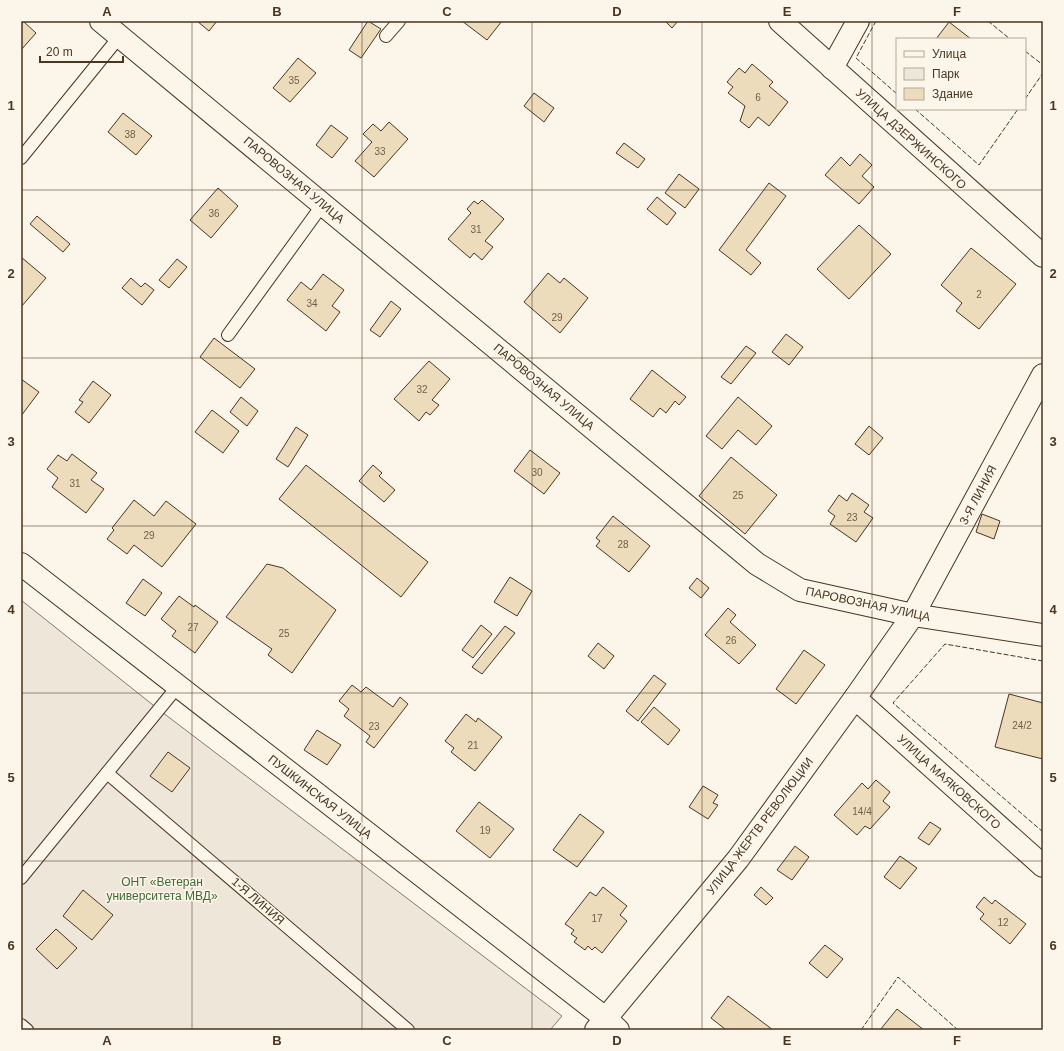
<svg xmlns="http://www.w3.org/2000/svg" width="1064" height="1051" font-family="Arial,sans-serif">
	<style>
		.green { fill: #ede6d9; stroke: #887966 }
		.building { fill: #ecdcbc; stroke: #4a3520 }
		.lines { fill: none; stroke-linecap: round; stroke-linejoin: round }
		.service-casing { stroke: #4a3520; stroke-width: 14 }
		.minor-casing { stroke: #4a3520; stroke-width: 24 }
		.service { stroke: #fbf6e9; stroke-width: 12 }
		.minor { stroke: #fbf6e9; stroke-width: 22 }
		.fence { stroke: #4a3520; stroke-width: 1; stroke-dasharray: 5 2; stroke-linecap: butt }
		.grid { fill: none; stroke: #4a3520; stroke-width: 1; stroke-opacity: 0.55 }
		.labels { text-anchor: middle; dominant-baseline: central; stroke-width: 3; stroke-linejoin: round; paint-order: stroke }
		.number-label { font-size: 10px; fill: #725f47 }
		.street-label { font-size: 12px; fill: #4a3520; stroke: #fbf6e9 }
		.park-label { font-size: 12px; fill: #436837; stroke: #fbf6e9 }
		.neatline { fill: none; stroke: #4a3520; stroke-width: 1.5 }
		.grid-label { font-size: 13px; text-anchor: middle; font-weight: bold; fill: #4a3520 }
	</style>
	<rect width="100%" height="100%" fill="#fbf6e9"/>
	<polygon class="green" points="21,600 158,709 562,1016 550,1030 21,1030"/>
	<g class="building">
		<polygon points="21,21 23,21 36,33 21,50"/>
		<polygon points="197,21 217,21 209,31"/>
		<polygon points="368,21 381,29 361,58 349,50"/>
		<polygon points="462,21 502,21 487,40"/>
		<polygon points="665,21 678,21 672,28"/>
		<polygon points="949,22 971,39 936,39"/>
		<polygon points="298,58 316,73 290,102 273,88"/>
		<polygon points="752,64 773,82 769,86 788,102 769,126 758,117 749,128 740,121 745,106 728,93 733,87 727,82 739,68 745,73"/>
		<polygon points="534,93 554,108 544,122 524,106"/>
		<polygon points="123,113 152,136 136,155 108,132"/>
		<polygon points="389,122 408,139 374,177 355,161 372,142 363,134 373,124 381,131"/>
		<polygon points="331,125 348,138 332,158 316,145"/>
		<polygon points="624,143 645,159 638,168 616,153"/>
		<polygon points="860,154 872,165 862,176 874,187 859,204 825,175 841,157 850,166"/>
		<polygon points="679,174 699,189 685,208 665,193"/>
		<polygon points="769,183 786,196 746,250 761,263 751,275 719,250"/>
		<polygon points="218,188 238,206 211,238 190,220"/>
		<polygon points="657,197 676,213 667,225 647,209"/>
		<polygon points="482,200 504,219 485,241 493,247 482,260 474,253 470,258 448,239 471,213 467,209 474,201 478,204"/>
		<polygon points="37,216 70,244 63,252 30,224"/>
		<polygon points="859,225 891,254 849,299 817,269"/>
		<polygon points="971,248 1016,284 979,329 956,311 962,303 941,285"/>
		<polygon points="21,257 46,278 21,307"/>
		<polygon points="177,259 187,267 169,288 159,280"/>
		<polygon points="548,273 560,283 564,278 588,298 560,333 524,302"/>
		<polygon points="323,274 344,290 332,306 340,312 326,331 287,300 301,282 311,290"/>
		<polygon points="131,278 141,287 145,283 154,290 142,305 122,288"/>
		<polygon points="391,301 401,309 380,337 370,330"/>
		<polygon points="786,334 803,347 789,365 772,352"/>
		<polygon points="214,338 255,369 240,388 200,357"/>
		<polygon points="746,346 756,353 731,384 721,377"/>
		<polygon points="429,361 450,379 432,400 439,405 430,415 426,412 419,421 394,399"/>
		<polygon points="652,370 686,397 679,405 675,401 666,413 660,408 653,417 630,399"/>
		<polygon points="21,379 39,392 21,416"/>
		<polygon points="93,381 111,395 89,423 75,412 83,402 79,400"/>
		<polygon points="241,397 258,411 247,426 230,412"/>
		<polygon points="738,397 772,426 756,445 738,430 722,449 706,436"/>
		<polygon points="212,410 239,431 223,453 195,432"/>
		<polygon points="869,426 883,438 869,455 855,444"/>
		<polygon points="296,427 308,435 288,467 276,459"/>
		<polygon points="530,450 560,473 544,494 514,471"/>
		<polygon points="72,454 97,473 91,480 104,489 86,513 52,487 58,478 47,469 58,455 67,461"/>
		<polygon points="731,457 777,495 745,534 699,496"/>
		<polygon points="306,465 428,562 401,597 279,499"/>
		<polygon points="373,465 382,473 379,476 395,490 384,502 359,481"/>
		<polygon points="852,493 869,505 864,512 873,518 856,542 830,524 835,516 828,511 839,495 847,501"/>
		<polygon points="134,500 154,516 166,501 196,524 162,567 134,545 127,554 107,539 114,530 112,528"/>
		<polygon points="982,514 1000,521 994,539 976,532"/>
		<polygon points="613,516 650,546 629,572 596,546 600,541 596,538"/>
		<polygon points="267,564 283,568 336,610 292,673 268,655 272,649 226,617"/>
		<polygon points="510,577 532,591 517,616 494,602"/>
		<polygon points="697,578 709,588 701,598 689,588"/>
		<polygon points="143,579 162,593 145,616 126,603"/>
		<polygon points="179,596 194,607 195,605 218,622 195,653 172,636 176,631 161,619"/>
		<polygon points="728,608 736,615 730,622 756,645 739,664 705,635"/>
		<polygon points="481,625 492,634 473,658 462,650"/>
		<polygon points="505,626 515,633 482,674 472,667"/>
		<polygon points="598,643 614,656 604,669 588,656"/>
		<polygon points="804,650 825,665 796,704 776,689"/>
		<polygon points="654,675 666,684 638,721 626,711"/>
		<polygon points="352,685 361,692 366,687 393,707 400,697 408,704 374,748 366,742 370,736 344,716 349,709 339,701"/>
		<polygon points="1009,694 1043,703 1043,759 995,747"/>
		<polygon points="654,707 680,730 668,745 641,722"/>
		<polygon points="466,714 476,722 478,718 502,737 475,771 451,752 454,748 445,741"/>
		<polygon points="317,730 341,745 327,765 304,750"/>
		<polygon points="168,752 190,768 172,792 150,776"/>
		<polygon points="876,780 890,792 883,801 890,807 870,829 865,826 857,835 834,815 862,783 868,789"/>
		<polygon points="703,786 718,795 713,803 718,805 708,819 689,807"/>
		<polygon points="479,802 514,829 490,858 456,831"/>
		<polygon points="580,814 604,832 577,867 553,850"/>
		<polygon points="930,822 941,829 929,845 918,838"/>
		<polygon points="795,846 809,857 792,880 777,870"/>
		<polygon points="900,856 917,868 900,889 884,877"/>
		<polygon points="603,887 627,906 620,915 627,921 602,953 595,947 592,950 588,946 585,950 574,942 577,938 571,934 574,930 565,924 590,892 596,896"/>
		<polygon points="761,887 773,898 766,905 754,895"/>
		<polygon points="83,890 113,915 92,940 63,916"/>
		<polygon points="984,897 992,904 995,900 1026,924 1010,944 980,919 984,914 976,907"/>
		<polygon points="56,929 77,948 57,969 36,949"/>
		<polygon points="825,945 843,959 827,978 809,963"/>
		<polygon points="728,996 773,1030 724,1030 725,1029 711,1018"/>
		<polygon points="897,1009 924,1030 880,1030"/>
	</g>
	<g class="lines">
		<g class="service-casing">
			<g id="service">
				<polyline points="386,36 399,21"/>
				<polyline points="21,158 120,36"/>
				<polyline points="228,335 323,204"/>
				<polyline points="107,773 408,1030"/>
				<polyline points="21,878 178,686"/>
				<polyline points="21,1025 27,1030"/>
			</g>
		</g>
		<g class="minor-casing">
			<g id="minor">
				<polyline points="101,21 757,564 800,590 913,615 1043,635"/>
				<polyline points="780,21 1043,256"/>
				<polyline points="832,68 858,21"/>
				<polyline points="21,564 605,1018 618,1030"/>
				<polyline points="855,698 1043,866"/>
				<polyline points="596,1030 738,859 855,698 913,615 1043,375"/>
			</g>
		</g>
		<use href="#service" class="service"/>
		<use href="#minor" class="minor"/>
		<g class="fence">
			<polyline points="876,21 856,58 897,94"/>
			<polyline points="988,21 1010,39"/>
			<polyline points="1025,51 1043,65"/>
			<polyline points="1025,99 1043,73"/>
			<polyline points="915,109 979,165 1018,109"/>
			<polyline points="1043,661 945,644 893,703 1043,832"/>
			<polyline points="861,1030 898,977 958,1030"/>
		</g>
	</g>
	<path class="grid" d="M192 21V1030M362 21V1030M532 21V1030M702 21V1030M872 21V1030M21 190H1043M21 358H1043M21 526H1043M21 693H1043M21 861H1043"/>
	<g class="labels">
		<g class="number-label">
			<text x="294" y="80">35</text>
			<text x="758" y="97">6</text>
			<text x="130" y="134">38</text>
			<text x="380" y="151">33</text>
			<text x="214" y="213">36</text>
			<text x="476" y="229">31</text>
			<text x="979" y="294">2</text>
			<text x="312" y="303">34</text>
			<text x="557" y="317">29</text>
			<text x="422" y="389">32</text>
			<text x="537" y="472">30</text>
			<text x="75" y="483">31</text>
			<text x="738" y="495">25</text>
			<text x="852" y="517">23</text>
			<text x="149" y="535">29</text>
			<text x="623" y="544">28</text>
			<text x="193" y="627">27</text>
			<text x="284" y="633">25</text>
			<text x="731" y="640">26</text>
			<text x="1022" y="725">24/2</text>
			<text x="374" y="726">23</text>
			<text x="473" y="745">21</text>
			<text x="862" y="811">14/4</text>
			<text x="485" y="830">19</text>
			<text x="597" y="918">17</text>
			<text x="1003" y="922">12</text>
		</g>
		<g class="street-label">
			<text transform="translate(911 139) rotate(42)">УЛИЦА ДЗЕРЖИНСКОГО</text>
			<text transform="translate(294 180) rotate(40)">ПАРОВОЗНАЯ УЛИЦА</text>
			<text transform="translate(544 387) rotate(40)">ПАРОВОЗНАЯ УЛИЦА</text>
			<text transform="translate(978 495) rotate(-62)">3-Я ЛИНИЯ</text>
			<text transform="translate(868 604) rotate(12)">ПАРОВОЗНАЯ УЛИЦА</text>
			<text transform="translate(949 782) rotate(42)">УЛИЦА МАЯКОВСКОГО</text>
			<text transform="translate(320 797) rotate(38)">ПУШКИНСКАЯ УЛИЦА</text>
			<text transform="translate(760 826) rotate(-53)">УЛИЦА ЖЕРТВ РЕВОЛЮЦИИ</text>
			<text transform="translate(258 901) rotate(41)">1-Я ЛИНИЯ</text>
		</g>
		<g class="park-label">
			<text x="162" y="882">ОНТ «Ветеран<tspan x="162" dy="14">университета МВД»</tspan></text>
		</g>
	</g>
	<rect width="1064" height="1051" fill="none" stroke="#fbf6e9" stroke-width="44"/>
	<rect x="896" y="38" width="130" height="72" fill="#fbf6e9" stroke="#b4a999"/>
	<rect x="904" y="51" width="20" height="6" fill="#fbf6e9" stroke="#b4a999"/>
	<text x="932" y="58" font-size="12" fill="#4a3520">Улица</text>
	<rect x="904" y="68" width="20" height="12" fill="#ede6d9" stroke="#b4a999"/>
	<text x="932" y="78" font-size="12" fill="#4a3520">Парк</text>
	<rect x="904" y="88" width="20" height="12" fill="#ecdcbc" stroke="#b4a999"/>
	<text x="932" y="98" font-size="12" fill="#4a3520">Здание</text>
	<path d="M40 56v6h83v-6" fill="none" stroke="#4a3520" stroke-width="2"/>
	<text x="46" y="56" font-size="12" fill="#4a3520" stroke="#fbf6e9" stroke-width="3" paint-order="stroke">20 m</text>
	<rect x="22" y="22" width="1020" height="1007" class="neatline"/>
	<g class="grid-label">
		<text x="107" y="16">A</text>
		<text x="277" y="16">B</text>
		<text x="447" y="16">C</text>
		<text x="617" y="16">D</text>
		<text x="787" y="16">E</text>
		<text x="957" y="16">F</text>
		<text x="11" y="110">1</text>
		<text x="1053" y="110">1</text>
		<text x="11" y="278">2</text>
		<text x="1053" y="278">2</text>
		<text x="11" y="446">3</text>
		<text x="1053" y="446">3</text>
		<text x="11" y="614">4</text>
		<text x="1053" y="614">4</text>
		<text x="11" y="782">5</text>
		<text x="1053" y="782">5</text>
		<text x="11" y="950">6</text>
		<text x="1053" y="950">6</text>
		<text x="107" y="1045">A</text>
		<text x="277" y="1045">B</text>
		<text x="447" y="1045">C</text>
		<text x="617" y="1045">D</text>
		<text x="787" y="1045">E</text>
		<text x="957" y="1045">F</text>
	</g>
</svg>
